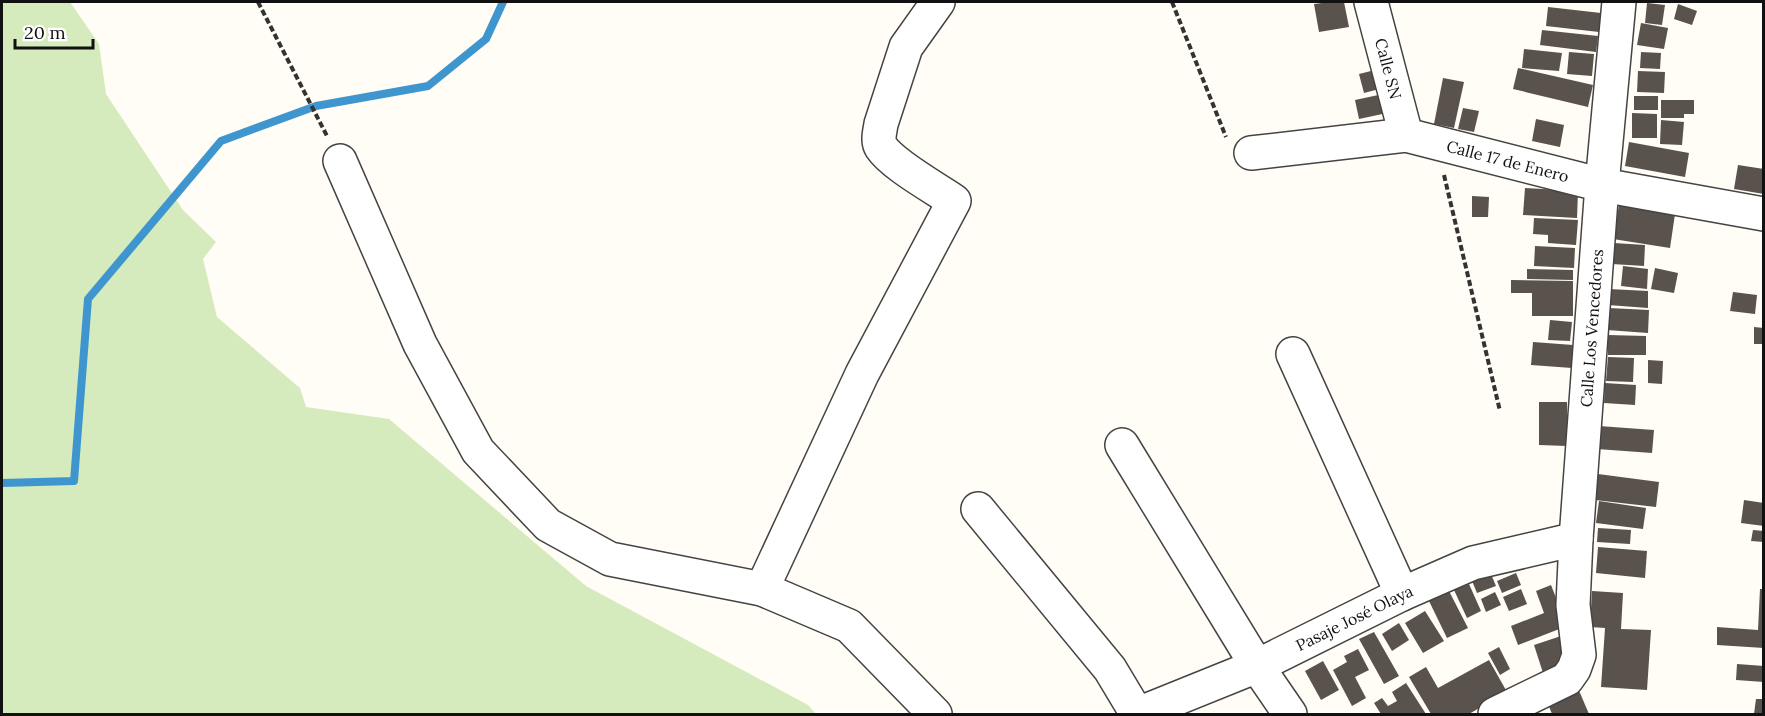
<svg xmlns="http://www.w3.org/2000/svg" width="1765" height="716" font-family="Lora,serif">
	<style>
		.green { fill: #d5ebbd }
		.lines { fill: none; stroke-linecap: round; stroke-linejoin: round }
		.stream { stroke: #3f96cf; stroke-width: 8 }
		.building { fill: #5a524d }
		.minor-casing { stroke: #444; stroke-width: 36 }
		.path { stroke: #333; stroke-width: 4; stroke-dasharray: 6 3; stroke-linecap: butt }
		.minor { stroke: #fff; stroke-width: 33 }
		.labels { text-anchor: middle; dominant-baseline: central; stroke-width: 6; stroke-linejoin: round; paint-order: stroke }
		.street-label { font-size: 16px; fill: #111; stroke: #fff }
	</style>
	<rect width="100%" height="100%" fill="#fffdf5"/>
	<polygon class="green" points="2,2 70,2 99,44 106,94 183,210 216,242 203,259 217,317 300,388 306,407 389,419 586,586 808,705 816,714 2,714"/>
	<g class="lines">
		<polyline class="stream" points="2,483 74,481 88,299 221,141 316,106 428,86 486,39 503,2"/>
	</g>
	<g class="building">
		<polygon points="1330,2 1344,2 1349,27 1319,32 1314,4"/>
		<polygon points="1647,3 1665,5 1662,25 1645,23"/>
		<polygon points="1678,4 1697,11 1692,25 1674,19"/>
		<polygon points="1548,7 1601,13 1599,32 1546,26"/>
		<polygon points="1641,23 1668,28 1664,49 1637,45"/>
		<polygon points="1542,30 1598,36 1596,52 1540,45"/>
		<polygon points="1524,49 1562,53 1559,71 1522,68"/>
		<polygon points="1569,52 1594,54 1592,76 1567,74"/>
		<polygon points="1641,52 1661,53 1660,69 1640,68"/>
		<polygon points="1518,68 1593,85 1588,107 1513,89"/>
		<polygon points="1379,69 1383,88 1364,93 1359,74"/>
		<polygon points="1638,71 1665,72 1664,93 1637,92"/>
		<polygon points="1443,78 1464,82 1454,128 1434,124"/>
		<polygon points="1383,94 1387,113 1359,119 1355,100"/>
		<rect x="1634" y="96" width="24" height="14"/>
		<polygon points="1661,100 1694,100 1694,114 1684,114 1684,118 1661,118"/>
		<polygon points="1463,108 1479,111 1474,132 1458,129"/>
		<polygon points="1632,113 1657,114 1657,138 1632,138"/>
		<polygon points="1536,119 1564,125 1560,147 1532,141"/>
		<polygon points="1661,120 1684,122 1682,145 1660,144"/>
		<polygon points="1629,142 1689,153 1685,177 1625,166"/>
		<polygon points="1738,165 1764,169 1764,194 1734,189"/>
		<polygon points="1525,188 1578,191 1577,218 1523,215"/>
		<polygon points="1472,196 1489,197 1488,217 1472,217"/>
		<polygon points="1619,205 1675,214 1670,248 1613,239"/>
		<polygon points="1534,218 1578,220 1576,245 1548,243 1548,235 1533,234"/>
		<polygon points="1614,243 1645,245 1644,266 1612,264"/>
		<polygon points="1535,246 1575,248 1574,268 1534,266"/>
		<polygon points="1623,266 1648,269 1647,289 1621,286"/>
		<polygon points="1655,268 1678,273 1674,293 1651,289"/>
		<polygon points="1527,269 1573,270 1573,280 1527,279"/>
		<polygon points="1511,280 1573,281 1573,316 1532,316 1532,293 1511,293"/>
		<polygon points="1609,289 1648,291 1648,308 1608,305"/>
		<polygon points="1733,292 1757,295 1755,314 1730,311"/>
		<polygon points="1609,308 1649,310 1648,333 1607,330"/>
		<polygon points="1550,320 1572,322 1570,341 1548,340"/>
		<polygon points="1754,327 1764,328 1764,344 1754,344"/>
		<polygon points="1608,335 1646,336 1646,355 1608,355"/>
		<polygon points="1533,342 1573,345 1572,368 1531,365"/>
		<polygon points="1608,357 1634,358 1633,382 1606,381"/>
		<polygon points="1648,360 1663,361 1662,384 1648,383"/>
		<polygon points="1605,383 1636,385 1635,405 1604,403"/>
		<polygon points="1539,402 1567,402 1567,446 1539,445"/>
		<polygon points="1599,426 1654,430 1652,453 1597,449"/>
		<polygon points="1598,474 1659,482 1656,507 1595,500"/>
		<polygon points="1744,500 1764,503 1764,526 1741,523"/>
		<polygon points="1599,501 1646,508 1643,529 1596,523"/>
		<polygon points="1598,528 1631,530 1630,544 1597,542"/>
		<polygon points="1753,530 1764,531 1764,542 1751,541"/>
		<polygon points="1598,547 1647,551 1645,578 1596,573"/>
		<polygon points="1516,573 1521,585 1502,593 1497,581"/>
		<polygon points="1491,574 1496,586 1477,593 1472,581"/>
		<polygon points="1469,584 1481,611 1467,618 1454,590"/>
		<polygon points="1551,585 1567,626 1518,645 1511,626 1544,613 1536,591"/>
		<polygon points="1521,589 1527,604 1509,611 1503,597"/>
		<polygon points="1760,589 1764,589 1764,648 1717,645 1717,627 1758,630"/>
		<polygon points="1449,591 1468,628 1447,638 1429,601"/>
		<polygon points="1592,591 1623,593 1621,629 1651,630 1647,690 1601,687 1605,628 1590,627"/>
		<polygon points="1495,592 1501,605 1486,612 1481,599"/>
		<polygon points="1425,611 1444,641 1423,653 1405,623"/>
		<polygon points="1399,623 1409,640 1392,651 1382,634"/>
		<polygon points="1374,632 1399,676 1384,684 1359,639"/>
		<polygon points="1564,635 1575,666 1544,676 1534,645"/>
		<polygon points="1499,647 1510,669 1500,675 1488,653"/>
		<polygon points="1358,649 1369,670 1355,677 1366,698 1352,706 1333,670 1347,662 1344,656"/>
		<polygon points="1489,660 1507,692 1469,714 1431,714 1409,677 1426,667 1438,688"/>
		<polygon points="1323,661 1339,690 1321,700 1305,671"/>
		<polygon points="1737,664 1764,666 1764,682 1736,680"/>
		<polygon points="1406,683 1426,714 1381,714 1374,703 1382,698 1388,706 1397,701 1392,692"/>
		<polygon points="1577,686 1589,714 1552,714 1546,699"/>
		<polygon points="1756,699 1764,699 1764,714 1754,714"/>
	</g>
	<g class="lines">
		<g class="minor-casing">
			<g id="minor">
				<path id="s1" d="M1371 2 1406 135"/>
				<path id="s2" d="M1251 153 1406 135 1602 185 1764 214"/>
				<polyline points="340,161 420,344 478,451 548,525 610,559 762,589 849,626 935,714"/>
				<polyline points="1293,354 1402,594"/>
				<polyline points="1122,445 1257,666 1290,714"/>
				<polyline points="978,509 1110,669 1137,714"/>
				<path d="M762 589 862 374 954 201C935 188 893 165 881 147 877 141 880 131 881 124L906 47 938 2"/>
				<path id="s3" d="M1138 714 1257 666 1402 594 1473 563 1576 539"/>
				<path id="s4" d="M1495 714 1567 679 1574 669 1579 655 1573 605 1576 539 1602 185 1619 2"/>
			</g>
		</g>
		<g class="path">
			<polyline points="258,2 327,136"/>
			<polyline points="1172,2 1226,137"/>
			<polyline points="1444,175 1500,411"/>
		</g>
		<use href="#minor" class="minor"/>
	</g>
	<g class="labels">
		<g class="street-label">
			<text stroke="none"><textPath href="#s1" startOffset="69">Calle SN</textPath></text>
			<text stroke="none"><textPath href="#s2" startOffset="261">Calle 17 de Enero</textPath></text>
			<text stroke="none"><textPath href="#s4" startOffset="435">Calle Los Vencedores</textPath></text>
			<text stroke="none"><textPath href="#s3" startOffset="237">Pasaje José Olaya</textPath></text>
		</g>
	</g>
	<rect width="1765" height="716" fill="none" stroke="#111111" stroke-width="6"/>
	<path d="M15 39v9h78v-9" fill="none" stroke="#111111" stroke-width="3"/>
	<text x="24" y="39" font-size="18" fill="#111111" stroke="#ffffff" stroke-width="4.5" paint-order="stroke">20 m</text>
</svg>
